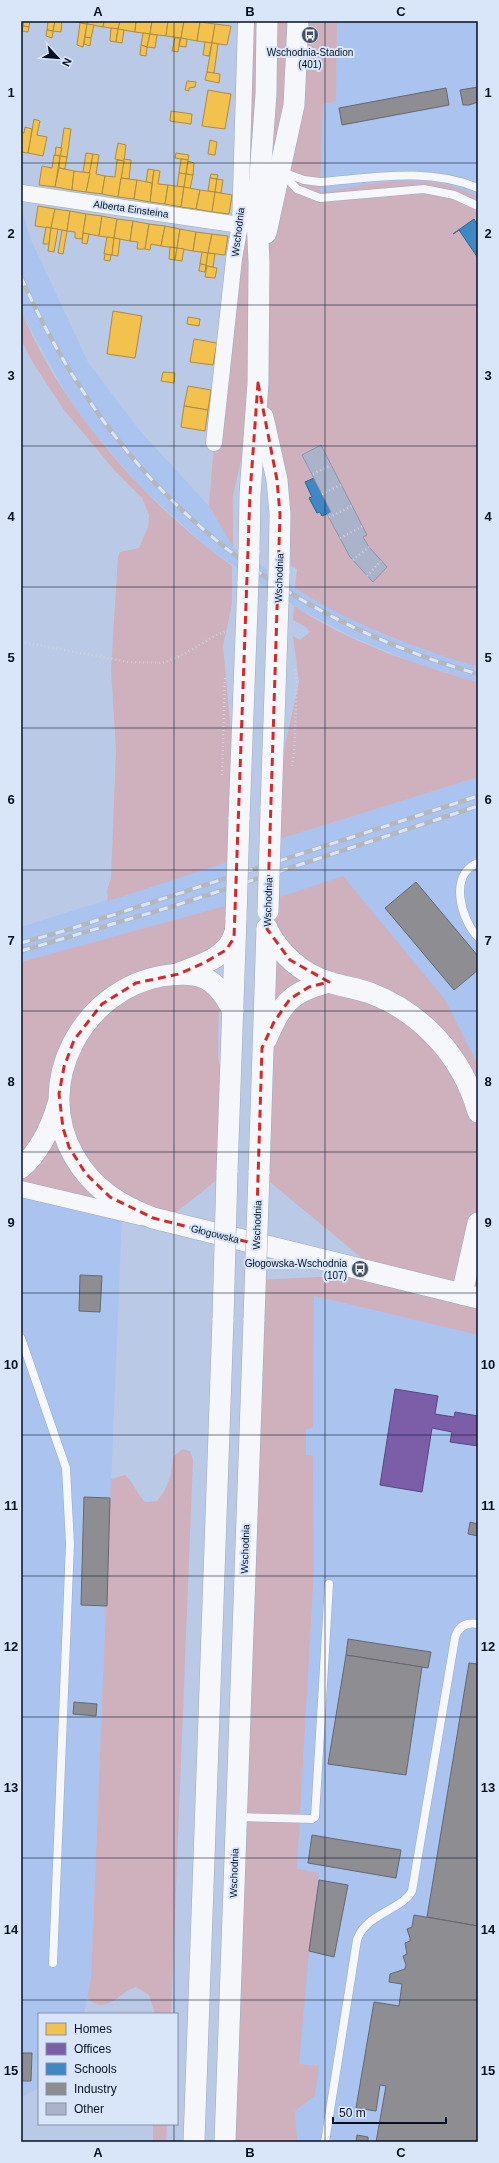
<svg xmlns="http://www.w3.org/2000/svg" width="499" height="2163" font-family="Arial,sans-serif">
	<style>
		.built { fill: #aac3ef }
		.green { fill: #ceb1bd }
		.homes { fill: #f2c14e; stroke: #ab8c40 }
		.offices { fill: #7b5ea7; stroke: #58477f }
		.schools { fill: #3f88c5; stroke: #2e6494 }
		.industry { fill: #8d8d92; stroke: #646870 }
		.building { fill: #aab3c9; stroke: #8d95ab }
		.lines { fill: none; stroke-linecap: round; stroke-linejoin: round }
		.service-casing { stroke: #9ca8bd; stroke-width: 9 }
		.minor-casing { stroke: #9ca8bd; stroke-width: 17 }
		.tertiary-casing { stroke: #9ca8bd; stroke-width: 22 }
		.path { stroke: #cdd2dc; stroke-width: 2.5; stroke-dasharray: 1 3; stroke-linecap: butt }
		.service { stroke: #f5f7fb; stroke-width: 8 }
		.minor { stroke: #f5f7fb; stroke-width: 16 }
		.tertiary { stroke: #f5f7fb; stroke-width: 21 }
		.rail-casing { stroke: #b3b7be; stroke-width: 4.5 }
		.rail { stroke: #d9e6fa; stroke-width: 3; stroke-dasharray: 9; stroke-linecap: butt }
		.tertiary-bridge-casing { stroke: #9ca8bd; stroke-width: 22; stroke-linecap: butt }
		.tertiary-bridge { stroke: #f5f7fb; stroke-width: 21 }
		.marked { fill: none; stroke: #d62828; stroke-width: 3; stroke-dasharray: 8 5; stroke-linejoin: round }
		.grid { fill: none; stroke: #061021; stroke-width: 1; stroke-opacity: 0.55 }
		.labels { text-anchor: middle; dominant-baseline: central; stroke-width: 4; stroke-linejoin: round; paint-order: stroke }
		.poi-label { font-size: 10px; fill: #061021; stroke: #d9e6fa }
		.street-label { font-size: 10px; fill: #061021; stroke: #d9e6fa }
		.neatline { fill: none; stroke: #061021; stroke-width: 1.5 }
		.grid-label { font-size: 13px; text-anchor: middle; font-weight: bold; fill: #061021 }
	</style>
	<rect width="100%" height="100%" fill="#bacae6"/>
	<g class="built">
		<polygon points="337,21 478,21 478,197 444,184 425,181 320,192 323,104 336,101"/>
		<polygon points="21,208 31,240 88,362 140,431 209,506 233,547 306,595 360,624 390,637 478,667 478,682 414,663 386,651 353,637 299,609 209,549 142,488 94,433 68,397 22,313"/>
		<polygon points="478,777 478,1065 446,1001 268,901 270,842"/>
		<polygon points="237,859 236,903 21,962 21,927"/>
		<polygon points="21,1189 122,1215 91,1978 84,2014 39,2014 39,2088 21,2097"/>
		<polygon points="314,1296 478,1335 478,2142 285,2142 297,1869 314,1570 313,1457 306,1455 306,1430 313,1427"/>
	</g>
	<g class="green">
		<polygon points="252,21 258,21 253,159 250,160"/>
		<polygon points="275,21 289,21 287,89 276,150 271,159"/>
		<path d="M298 21H337L336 101 323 104 320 192C359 187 404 175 443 184 455 186 467 192 478 197V667C414 647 352 625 295 588L297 569 291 566 290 533 258 384 233 496V547L209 506 214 443 243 170H260L259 261Z"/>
		<path d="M21 310C60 407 147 505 232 566V604L223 646 239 819 237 859 108 901 107 891 111 878 116 750 111 669 118 557 120 552 139 548 148 527 149 515 142 498 115 471 64 410 33 363 21 340Z"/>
		<path d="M294 606C349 642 415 665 478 682V777L270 842 271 809 299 682 293 636 300 640 310 632 306 627 293 620Z"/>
		<polygon points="343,876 446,1001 478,1065 478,1335 314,1296 313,1427 306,1430 306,1455 313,1456 314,1570 297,1869 319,1873 309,1951 299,2064 319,2066 315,2095 295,2111 297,2142 225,2142 255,1280 381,1274 259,1173 268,901"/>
		<polygon points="236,903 236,930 192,976 219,1004 218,1053 219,1063 228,1083 227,1172 165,1221 21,1189 21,962"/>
		<path d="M183 1449 190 1451 193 1460 171 2014H155L149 1995 136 1987C118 1993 106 2016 87 1998L91 1978 111 1479 125 1475C134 1483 137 1494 145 1502L157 1501C168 1488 172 1475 173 1457Z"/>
		<polygon points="153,2124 167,2124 166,2142 153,2142"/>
	</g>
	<g class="homes">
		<polygon points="24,21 30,21 29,27 23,26"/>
		<polygon points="48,21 55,21 53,31 47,30"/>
		<polygon points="55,21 62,21 61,32 53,31"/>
		<polygon points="72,21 88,21 87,24"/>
		<polygon points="88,21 104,21 103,27 87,24"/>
		<polygon points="104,21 120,21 118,29 103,27"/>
		<polygon points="120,21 136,21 135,32 118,29"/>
		<polygon points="136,21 152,21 150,34 135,32"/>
		<polygon points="152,21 168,21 166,36 150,34"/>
		<polygon points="168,21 184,21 181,38 166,36"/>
		<polygon points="184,21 200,22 197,41 181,38"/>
		<polygon points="200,22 215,24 212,43 197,41"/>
		<polygon points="80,23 87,24 83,47 77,45"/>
		<polygon points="87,24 94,25 91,38 85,37"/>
		<polygon points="215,24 231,26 227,45 212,43"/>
		<polygon points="23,26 29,27 28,32 22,31"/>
		<polygon points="111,28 118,29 116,42 110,41"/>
		<polygon points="118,29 124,30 122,43 116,42"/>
		<polygon points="47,30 53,31 52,38 46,36"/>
		<polygon points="143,33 150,34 147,47 141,45"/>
		<polygon points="150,34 157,35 155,48 147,47"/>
		<polygon points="85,37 91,38 90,46 84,44"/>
		<polygon points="175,38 180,38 178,52 172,51"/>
		<polygon points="181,38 187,39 186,47 179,46"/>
		<polygon points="205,42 212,43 209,56 203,55"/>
		<polygon points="212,43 218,44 214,73 207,72"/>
		<polygon points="141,45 147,47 146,56 140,55"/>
		<polygon points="207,72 220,74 219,83 205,80"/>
		<polygon points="187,81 196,82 195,87 189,88 189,91 185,90"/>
		<polygon points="208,90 231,94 225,129 202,126"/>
		<polygon points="171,111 192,114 191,124 170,121"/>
		<polygon points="34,119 40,121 37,135 47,137 43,156 28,153"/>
		<polygon points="25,127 32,129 28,153 21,152 21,133 24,133"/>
		<polygon points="64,128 71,129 67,157 60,156"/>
		<polygon points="210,140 217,142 215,155 208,154"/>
		<polygon points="118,143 126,145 124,161 115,159"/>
		<polygon points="56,147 62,148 60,156 55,155"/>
		<polygon points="86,153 93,154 90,173 83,172"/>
		<polygon points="176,153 189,155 188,160 175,158"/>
		<polygon points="93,154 99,155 96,174 105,176 102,194 86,192"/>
		<polygon points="54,155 60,156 55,187 39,185 42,166 52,168"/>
		<polygon points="60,156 67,157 65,169 59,168"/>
		<polygon points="124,159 131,160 129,179 121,178"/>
		<polygon points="181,159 188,160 186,174 179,173"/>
		<polygon points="117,160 124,161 118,197 102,194 105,176 115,177"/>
		<polygon points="188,161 194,163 193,175 186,174"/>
		<polygon points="59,168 74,171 72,190 55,187"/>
		<polygon points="148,169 154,170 152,183 146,182"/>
		<polygon points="154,170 160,171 158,184 168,185 165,204 150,202"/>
		<polygon points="74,171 90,173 86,192 72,190"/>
		<polygon points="179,173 186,174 184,187 177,187"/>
		<polygon points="186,174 193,175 190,189 184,187"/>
		<polygon points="211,174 218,175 217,179 210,178"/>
		<polygon points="121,178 137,180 134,199 118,197"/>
		<polygon points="210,178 217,179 215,192 208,191"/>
		<polygon points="217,179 223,180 221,193 215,192"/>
		<polygon points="137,180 152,183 150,202 134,199"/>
		<polygon points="168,185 184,187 181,207 165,204"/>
		<polygon points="184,187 200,190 196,209 181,207"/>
		<polygon points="200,190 215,192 212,212 196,209"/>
		<polygon points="215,192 232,195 229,214 212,212"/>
		<polygon points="38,206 55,209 51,228 35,226"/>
		<polygon points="55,209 70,211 67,231 51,228"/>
		<polygon points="70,211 86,214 82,239 75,238 75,232 67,231"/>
		<polygon points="86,214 102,216 99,236 83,233"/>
		<polygon points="102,216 117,219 114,238 99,236"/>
		<polygon points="117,219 133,221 130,241 114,238"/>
		<polygon points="133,221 149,224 145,249 137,249 138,242 130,241"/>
		<polygon points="149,224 165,226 161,246 151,244 150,250 145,249"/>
		<polygon points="165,226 180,229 177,248 161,246"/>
		<polygon points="46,227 51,228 49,244 43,244"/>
		<polygon points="51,228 58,229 54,252 48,251"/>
		<polygon points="180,229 196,232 193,251 177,248"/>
		<polygon points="62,230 67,231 63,254 58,253"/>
		<polygon points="196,232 212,234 208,253 193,251"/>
		<polygon points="83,233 89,234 87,244 82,243"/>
		<polygon points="212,234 228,236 225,255 208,253"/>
		<polygon points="107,237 114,238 112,255 104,254"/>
		<polygon points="114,238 120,239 118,256 112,255"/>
		<polygon points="170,247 177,248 175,260 169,259"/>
		<polygon points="177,248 184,249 182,261 175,260"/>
		<polygon points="202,252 208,253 206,265 200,264"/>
		<polygon points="208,253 215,254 213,267 206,266"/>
		<polygon points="105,254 111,255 110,261 104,260"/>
		<polygon points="200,264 206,265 205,272 199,271"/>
		<polygon points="207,266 217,268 215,278 205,277"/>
		<polygon points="113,311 142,316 135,358 107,354"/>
		<polygon points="188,317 200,319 199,326 187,324"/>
		<polygon points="194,339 217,343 213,365 190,362"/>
		<polygon points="163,372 175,373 174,383 161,381"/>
		<polygon points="188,386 211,390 208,410 184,406"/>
		<polygon points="184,406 208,410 205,431 181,427"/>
	</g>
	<polygon class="offices" points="395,1389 438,1396 435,1414 454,1417 455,1412 478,1416 478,1446 450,1442 452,1432 432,1428 422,1492 380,1485"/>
	<g class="schools">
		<polygon points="474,219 478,226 478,258 459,230 453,234"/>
		<polygon points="314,478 331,512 322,516 320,512 317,513 309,498 312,497 305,482"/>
	</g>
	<g class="industry">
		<polygon points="478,87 478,102 469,105 463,105 460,90"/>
		<polygon points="446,88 449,105 342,125 339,108"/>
		<polygon points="416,882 478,956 478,970 454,990 385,908"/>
		<polygon points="80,1275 102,1276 100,1312 79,1311"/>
		<polygon points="84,1497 110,1498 107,1606 81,1605"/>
		<polygon points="470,1522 478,1524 478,1536 468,1534"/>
		<polygon points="348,1639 431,1652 428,1668 346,1655"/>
		<polygon points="346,1655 422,1667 406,1775 328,1764"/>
		<polygon points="469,1663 478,1664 478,1926 427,1917"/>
		<polygon points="74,1702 97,1704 96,1716 73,1714"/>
		<polygon points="312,1835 401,1850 396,1878 308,1863"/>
		<polygon points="319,1880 348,1885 334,1957 309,1951"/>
		<polygon points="414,1915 478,1926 478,2142 376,2142 386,2086 380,2085 376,2111 356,2108 374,2002 399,2006 402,1984 389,1982 390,1974 405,1969 406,1965 403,1956 407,1954 405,1943 410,1941 410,1938 407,1929 412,1927"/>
		<polygon points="21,2053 32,2053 31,2081 21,2081"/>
		<polygon points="357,2135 368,2137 368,2142 356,2142"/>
	</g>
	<polygon class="building" points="321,445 367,535 363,537 369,547 387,567 373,582 350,557 327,514 331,512 302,455"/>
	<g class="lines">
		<g class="service-casing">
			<g id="service">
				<path d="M282 172 304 180 320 182C373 178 427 167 478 188"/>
				<polyline points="282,173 297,189 320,198 424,189 454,195 478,206"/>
				<path d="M478 863C448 874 461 920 478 937"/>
				<polyline points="21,1338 66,1468 70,1544 53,1963"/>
				<polyline points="236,1817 312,1819 315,1817 329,1584"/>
				<path d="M325 2142 357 1940C366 1913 402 1910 412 1891L455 1638C458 1626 466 1622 478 1624"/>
			</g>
		</g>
		<g class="minor-casing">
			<g id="minor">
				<polyline points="22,193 240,225"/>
				<polyline points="214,443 234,259 240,225 246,21"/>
				<polyline points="21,1189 140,1217"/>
			</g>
		</g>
		<g class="tertiary-casing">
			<g id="tertiary">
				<polyline points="266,233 294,105 298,21"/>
				<polyline points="263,417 277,480 280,514 279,573"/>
				<polyline points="249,552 250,494 258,383 259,263 257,217 266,94 267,21"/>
				<polyline points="271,809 278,602"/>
				<polyline points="239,819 248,582"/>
				<path d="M267 929C280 954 302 974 329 982 343 987 357 988 370 993 423 1013 463 1058 478 1112"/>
				<path d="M179 973C201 965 229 957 235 932"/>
				<path d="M233 1011C216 977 200 970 162 976 83 990 32 1083 74 1156 92 1188 119 1205 153 1218L478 1298"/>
				<path d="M266 1040C282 1004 289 992 329 982"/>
				<path d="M21 1168C40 1151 51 1128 58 1104"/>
				<polyline points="227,1172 236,918"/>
				<polyline points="259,1173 267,928"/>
				<polyline points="462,1294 478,1223"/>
				<polyline points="194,2142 223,1319"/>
				<polyline points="225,2142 254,1319"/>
			</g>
		</g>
		<g class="path">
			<polyline points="313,474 331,465"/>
			<polyline points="322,494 341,485"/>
			<polyline points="329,517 352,506"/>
			<polyline points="340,538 363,526"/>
			<polyline points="353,560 369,547"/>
			<polyline points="367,576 381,561"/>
			<polyline points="21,642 129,662 163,663 184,654 218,634 228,631"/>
			<polyline points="292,766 294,754 297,680 295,669"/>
			<polyline points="222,775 225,678"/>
		</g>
		<use href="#service" class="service"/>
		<use href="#minor" class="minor"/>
		<use href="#tertiary" class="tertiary"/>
		<g class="rail-casing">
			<g id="rail">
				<path d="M21 277C111 481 264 613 478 674"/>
				<polyline points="21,943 67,930 478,796"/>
				<polyline points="21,951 177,905 478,806"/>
			</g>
		</g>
		<use href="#rail" class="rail"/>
		<g class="tertiary-bridge-casing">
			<g id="tertiary-bridge">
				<polyline points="248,582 249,552"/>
				<polyline points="278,602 279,573"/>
				<polyline points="268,911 271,809"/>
				<polyline points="236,918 239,819"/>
				<polyline points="223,1319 227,1172"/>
				<polyline points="254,1319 259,1173"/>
			</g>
		</g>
		<use href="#tertiary-bridge" class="tertiary-bridge"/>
	</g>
	<path class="marked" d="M258 383 277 480 280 514 267 929 290 960 329 982 309 987 290 999 274 1022 262 1048 256 1244 153 1218 110 1197 86 1174 69 1147 63 1128 59 1094 64 1067 74 1040 102 1004 136 983 179 974 204 963 226 950 234 938 250 494Z"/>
	<path class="grid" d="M174 21V2014M325 21V2142M21 163H478M21 305H478M21 446H478M21 587H478M21 728H478M21 870H478M21 1011H478M21 1152H478M21 1293H478M21 1435H478M21 1576H478M21 1717H478M21 1858H478M21 2000H478M174 2124V2142"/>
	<defs>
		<g id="bus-disc" transform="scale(0.9)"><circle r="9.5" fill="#455166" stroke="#d9e6fa"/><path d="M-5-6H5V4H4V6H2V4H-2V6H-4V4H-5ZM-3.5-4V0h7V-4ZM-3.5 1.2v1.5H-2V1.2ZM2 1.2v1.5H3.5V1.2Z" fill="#fff"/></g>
	</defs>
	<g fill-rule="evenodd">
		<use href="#bus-disc" x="310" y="35"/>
		<use href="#bus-disc" x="360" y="1269"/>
	</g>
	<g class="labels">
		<g class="poi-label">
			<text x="310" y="52">Wschodnia-Stadion<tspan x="310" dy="12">(401)</tspan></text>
			<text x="347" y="1263" text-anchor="end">Głogowska-Wschodnia<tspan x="347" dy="12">(107)</tspan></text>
		</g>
		<g class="street-label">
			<text transform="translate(131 209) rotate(8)">Alberta Einsteina</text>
			<text transform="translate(238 232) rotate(-83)">Wschodnia</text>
			<text transform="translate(279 578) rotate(-88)">Wschodnia</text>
			<text transform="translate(268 902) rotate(-88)">Wschodnia</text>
			<text transform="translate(257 1225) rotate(-88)">Wschodnia</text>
			<text transform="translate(215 1234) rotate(14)">Głogowska</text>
			<text transform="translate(245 1549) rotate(-88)">Wschodnia</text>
			<text transform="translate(234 1873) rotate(-88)">Wschodnia</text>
		</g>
	</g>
	<rect width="499" height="2163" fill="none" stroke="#d9e6fa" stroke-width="44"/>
	<rect x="38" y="2013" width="140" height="112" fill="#d9e6fa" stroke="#8590a3"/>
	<rect x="46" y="2023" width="20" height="12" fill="#f2c14e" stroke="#8590a3"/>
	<text x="74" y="2033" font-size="12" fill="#061021">Homes</text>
	<rect x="46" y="2043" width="20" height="12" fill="#7b5ea7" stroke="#8590a3"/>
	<text x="74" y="2053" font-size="12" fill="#061021">Offices</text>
	<rect x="46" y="2063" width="20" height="12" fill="#3f88c5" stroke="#8590a3"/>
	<text x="74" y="2073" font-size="12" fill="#061021">Schools</text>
	<rect x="46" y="2083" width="20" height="12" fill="#8d8d92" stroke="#8590a3"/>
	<text x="74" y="2093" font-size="12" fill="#061021">Industry</text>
	<rect x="46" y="2103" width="20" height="12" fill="#aab3c9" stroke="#8590a3"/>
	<text x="74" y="2113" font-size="12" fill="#061021">Other</text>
	<g transform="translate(58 58) rotate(116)" stroke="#d9e6fa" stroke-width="3" paint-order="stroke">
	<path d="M0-3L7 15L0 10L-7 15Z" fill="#061021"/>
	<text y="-6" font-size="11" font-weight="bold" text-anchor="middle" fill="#061021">N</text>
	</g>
	<path d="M333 2117v6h113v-6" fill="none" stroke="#061021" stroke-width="2"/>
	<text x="339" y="2117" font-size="12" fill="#061021" stroke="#d9e6fa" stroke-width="3" paint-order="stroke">50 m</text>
	<rect x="22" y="22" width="455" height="2119" class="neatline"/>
	<g class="grid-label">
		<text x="98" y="16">A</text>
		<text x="250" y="16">B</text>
		<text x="401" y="16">C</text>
		<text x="11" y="97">1</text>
		<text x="488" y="97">1</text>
		<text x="11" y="238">2</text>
		<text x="488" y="238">2</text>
		<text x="11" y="380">3</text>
		<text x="488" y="380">3</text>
		<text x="11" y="521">4</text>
		<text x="488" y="521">4</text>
		<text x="11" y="662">5</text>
		<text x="488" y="662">5</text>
		<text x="11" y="804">6</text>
		<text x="488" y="804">6</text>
		<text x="11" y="945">7</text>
		<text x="488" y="945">7</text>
		<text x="11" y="1086">8</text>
		<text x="488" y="1086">8</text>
		<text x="11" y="1227">9</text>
		<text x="488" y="1227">9</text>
		<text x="11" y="1369">10</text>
		<text x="488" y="1369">10</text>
		<text x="11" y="1510">11</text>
		<text x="488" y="1510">11</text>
		<text x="11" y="1651">12</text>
		<text x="488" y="1651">12</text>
		<text x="11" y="1792">13</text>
		<text x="488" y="1792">13</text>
		<text x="11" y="1934">14</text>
		<text x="488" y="1934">14</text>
		<text x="11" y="2075">15</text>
		<text x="488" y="2075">15</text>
		<text x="98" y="2157">A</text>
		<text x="250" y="2157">B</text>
		<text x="401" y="2157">C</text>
	</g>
</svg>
